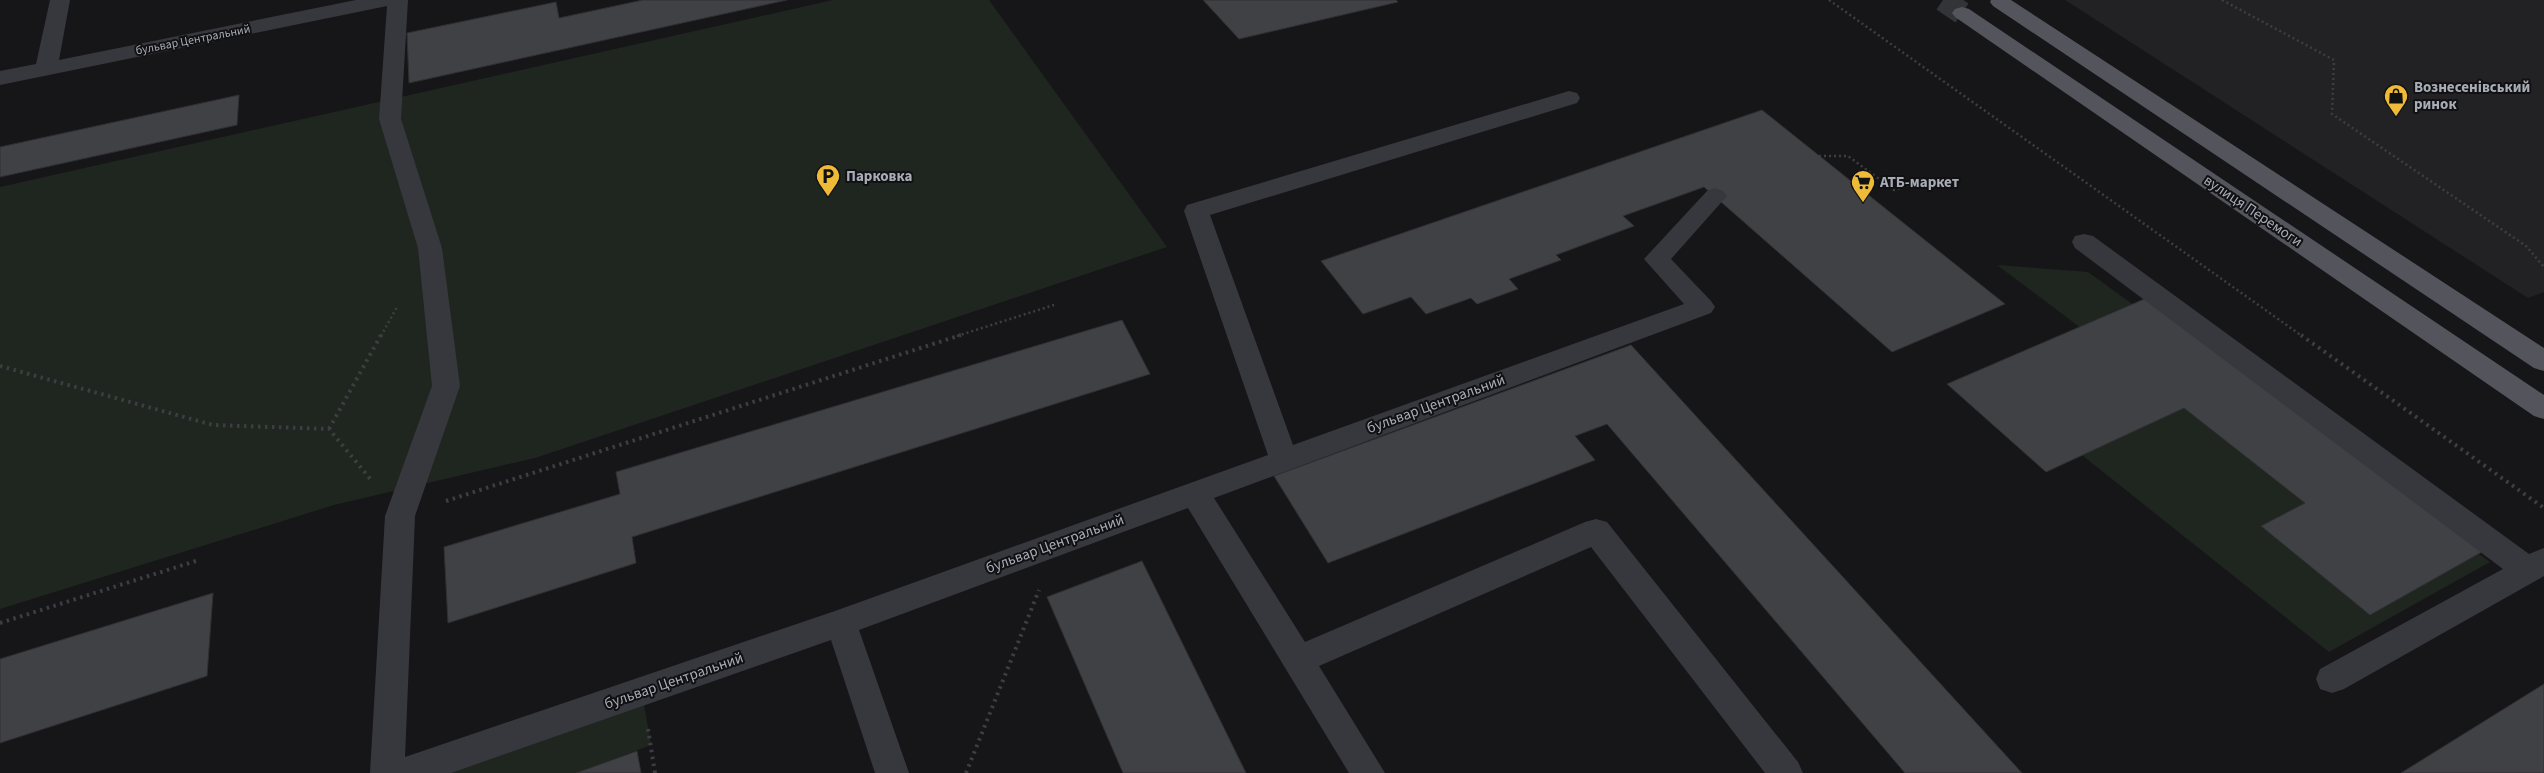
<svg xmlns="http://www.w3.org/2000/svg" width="2544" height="773" font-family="'Source Sans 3',sans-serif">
  <rect width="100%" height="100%" fill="#161618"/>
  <path fill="#222225" d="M 2065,0 L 2544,0 L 2544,292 L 2528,298 Z"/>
  <g fill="#1e261f">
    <path d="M 833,0 L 989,0 L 1167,247 L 535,458 L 334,505 L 0,609 L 0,187 Z"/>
    <path d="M 1997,265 L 2088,272 L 2490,562 L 2329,652 L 2068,444 L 2166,392 Z"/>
    <path d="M 642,692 L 651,745 L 576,773 L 406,773 Z"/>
  </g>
  <g fill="#404145" stroke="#303034">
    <path d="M 643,0 L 787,0 L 409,83 L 407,33 L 556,2 L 559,18 Z"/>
    <path d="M 1203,0 L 1396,0 L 1398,2 L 1239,39 Z"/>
    <path d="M 239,95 L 237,125 L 0,177 L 0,147 Z"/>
    <path d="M 1762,110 L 2005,304 L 1892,352 L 1704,187 L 1623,216 L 1634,226 L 1556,255 L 1561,260 L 1509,279 L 1518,289 L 1477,304 L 1471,298 L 1426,314 L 1411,297 L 1363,314 L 1321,261 Z"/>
    <path d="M 2149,297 L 2487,549 L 2370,615 L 2261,526 L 2305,503 L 2184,408 L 2046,472 L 1947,384 Z"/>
    <path d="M 1122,320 L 1150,374 L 632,537 L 636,563 L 448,623 L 444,547 L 620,494 L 616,472 Z"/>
    <path d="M 1631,345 L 2022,773 L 1905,773 L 1607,424 L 1575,436 L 1595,460 L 1328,563 L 1274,476 Z"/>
    <path d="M 1142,561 L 1246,773 L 1123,773 L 1047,597 Z"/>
    <path d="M 213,593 L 207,676 L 0,743 L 0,659 Z"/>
    <path d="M 2544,684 L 2544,773 L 2401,773 Z"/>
    <path d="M 637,751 L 641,773 L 576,773 Z"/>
  </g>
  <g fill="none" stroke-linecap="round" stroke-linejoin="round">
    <path stroke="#333438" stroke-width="23" stroke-dasharray="23 12" stroke-linecap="butt" d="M 1943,0 L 1962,13"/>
    <g stroke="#3d3e44" stroke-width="2.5" stroke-dasharray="2 3" stroke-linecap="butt">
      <path d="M 1829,0 L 2302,336"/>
      <path d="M 2222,0 L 2334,60 L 2332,114 L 2526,246 L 2544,267"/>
      <path d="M 1819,156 L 1848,156 L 1894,190 L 1917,182"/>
      <path d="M 381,336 L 397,307"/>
      <path d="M 957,336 L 1057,304"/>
    </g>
    <g stroke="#3d3e44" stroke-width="4" stroke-dasharray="2.5 4.5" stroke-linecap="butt">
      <path d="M 2301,335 L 2544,508"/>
      <path d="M 0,366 L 213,425 L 329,429 L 372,481"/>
      <path d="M 329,429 L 381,335"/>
      <path d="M 446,501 L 961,335"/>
      <path d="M 0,623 L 199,560"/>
      <path d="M 648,729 L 655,773"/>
      <path d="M 966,773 L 1039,590"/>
    </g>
    <g fill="#37383d" fill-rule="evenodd">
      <path d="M 50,0 L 70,0 L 59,60 L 356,0 L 408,0 L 401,119 L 442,248 L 460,386 L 415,516 L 405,757 L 835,611 L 1268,455 L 1184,211 L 1187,205 L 1569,91 L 1577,93 L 1580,98 L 1577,103 L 1210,215 L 1293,445 L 1684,304 L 1644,259 L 1707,191 L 1715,188 L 1723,191 L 1727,196 L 1671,259 L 1711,301 L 1715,307 L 1711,313 L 1214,498 L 1305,642 L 1585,522 L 1596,519 L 1607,522 L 1798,762 L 1803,773 L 1765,773 L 1591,547 L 1319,666 L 1385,773 L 1349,773 L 1188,508 L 859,630 L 909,773 L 875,773 L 831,640 L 451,773 L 370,773 L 385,516 L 432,386 L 418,248 L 379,119 L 387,6 L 0,85 L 0,71 L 36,64 Z"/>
      <path d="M 2084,234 L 2093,236 L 2529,554 L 2544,548 L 2544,576 L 2344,689 L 2332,693 L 2320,689 L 2316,679 L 2320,669 L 2503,569 L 2075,248 L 2072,242 L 2075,236 Z"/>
    </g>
    <g fill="#53545c" fill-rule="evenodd">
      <path d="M 1991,0 L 2011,0 L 2544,348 L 2544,371 L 2534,368 L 1993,6 L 1990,2 Z"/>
      <path d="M 1962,7 L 1969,9 L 2544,395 L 2544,419 L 2534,416 L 1955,17 L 1952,13 L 1955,9 Z"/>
    </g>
  </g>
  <defs>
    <g id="shop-pin" transform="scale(1.25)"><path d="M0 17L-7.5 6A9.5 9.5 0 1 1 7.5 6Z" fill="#eeba38" stroke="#111113"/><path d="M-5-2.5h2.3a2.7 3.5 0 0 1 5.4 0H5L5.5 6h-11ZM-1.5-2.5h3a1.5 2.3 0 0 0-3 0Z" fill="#111"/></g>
    <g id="parking-pin" transform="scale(1.25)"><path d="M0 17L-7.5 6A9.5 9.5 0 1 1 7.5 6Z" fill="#eeba38" stroke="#111113"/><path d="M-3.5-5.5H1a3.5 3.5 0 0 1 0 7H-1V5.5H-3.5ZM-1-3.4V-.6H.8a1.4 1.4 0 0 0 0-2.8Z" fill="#111"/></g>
    <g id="supermarket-pin" transform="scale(1.25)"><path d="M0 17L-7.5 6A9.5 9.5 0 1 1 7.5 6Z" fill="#eeba38" stroke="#111113"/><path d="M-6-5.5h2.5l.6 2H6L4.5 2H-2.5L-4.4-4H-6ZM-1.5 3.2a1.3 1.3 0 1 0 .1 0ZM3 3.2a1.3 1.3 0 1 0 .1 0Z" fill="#111"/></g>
  </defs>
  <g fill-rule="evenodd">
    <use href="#shop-pin" x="2396" y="96"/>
    <use href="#parking-pin" x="828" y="176"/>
    <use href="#supermarket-pin" x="1863" y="182"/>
  </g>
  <g text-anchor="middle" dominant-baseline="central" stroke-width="4" stroke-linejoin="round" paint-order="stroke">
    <g font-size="12" fill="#a8acb7" stroke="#111113">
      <text transform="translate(193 40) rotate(-11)">бульвар Центральний</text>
    </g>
    <g font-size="15" font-weight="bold" fill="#a8acb7" stroke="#111113" text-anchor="start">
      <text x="2414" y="87">Вознесенівський<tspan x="2414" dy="17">ринок</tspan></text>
      <text x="846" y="176">Парковка</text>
      <text x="1880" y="182">АТБ-маркет</text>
    </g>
    <g font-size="15" fill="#a8acb7" stroke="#111113">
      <text transform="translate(2253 211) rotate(34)">вулиця Перемоги</text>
      <text transform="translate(1436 404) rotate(-20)">бульвар Центральний</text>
      <text transform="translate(1055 544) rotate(-20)">бульвар Центральний</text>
      <text transform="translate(674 681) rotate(-19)">бульвар Центральний</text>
    </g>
  </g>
</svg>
